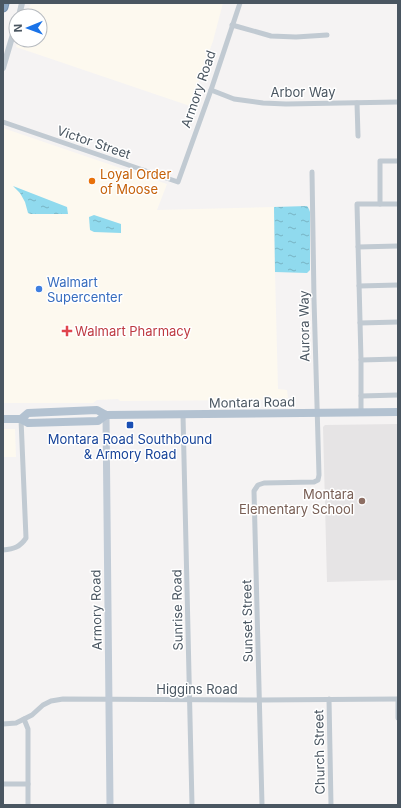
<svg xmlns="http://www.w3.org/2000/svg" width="401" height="808" font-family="Inter,sans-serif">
  <defs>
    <pattern id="water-ripples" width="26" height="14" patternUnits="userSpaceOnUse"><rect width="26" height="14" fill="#90daee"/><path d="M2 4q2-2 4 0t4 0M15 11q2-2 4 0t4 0" fill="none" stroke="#78b4c4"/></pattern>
  </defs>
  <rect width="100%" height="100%" fill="#f5f3f3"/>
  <g fill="#fdf9ef">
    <path d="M 31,3 L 223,3 L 213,41 L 190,106 L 16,47 L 18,40 L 40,40 L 40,16 L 26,16 Z"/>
    <path d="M 3,128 L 167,184 L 157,210 L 274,207 L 275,272 L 278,389 L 287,390 L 288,398 L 257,400 L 120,401 L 118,399 L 97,400 L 93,403 L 3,403 Z"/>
    <path d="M 3,429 L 15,429 L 16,457 L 3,457 Z"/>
  </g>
  <path fill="#e6e4e5" d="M 398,424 L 398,580 L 327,582 L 323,427 L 325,425 Z"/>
  <g fill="url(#water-ripples)">
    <path d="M 13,186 L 67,207 L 68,214 L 31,214 L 28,213 L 25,202 L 20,193 Z"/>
    <path d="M 307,206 L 309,209 L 310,212 L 310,270 L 307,273 L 275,272 L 274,207 Z"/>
    <path d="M 94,215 L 121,224 L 121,233 L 94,232 L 90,230 L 89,217 Z"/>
  </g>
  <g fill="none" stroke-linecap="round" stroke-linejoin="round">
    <g stroke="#7690ad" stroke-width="11">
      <path id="motorway" d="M 3,7 L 4,3"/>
    </g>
    <g stroke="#c1cad2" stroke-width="5">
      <path d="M 232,25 L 271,36 L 296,37 L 327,35"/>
      <path d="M 211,90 L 234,99 L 263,103 L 286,104 L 398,102"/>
      <path d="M 357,103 L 358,136"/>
      <path d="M 3,122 L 178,182 L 211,90 L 240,3"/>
      <path d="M 380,204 L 398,204"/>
      <path d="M 358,247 L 398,246"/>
      <path d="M 359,286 L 398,285"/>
      <path d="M 360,323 L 398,322"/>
      <path d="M 361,360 L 398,359"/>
      <path d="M 361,396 L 398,395"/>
      <path d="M 361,413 L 361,360 L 357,204 L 380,204 L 380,161 L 398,161"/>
      <path d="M 183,415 L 192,805"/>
      <path d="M 3,550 C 14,549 20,547 26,538 L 21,419"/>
      <path d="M 329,699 L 331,805"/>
      <path d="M 398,699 L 398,718"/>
      <path d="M 24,719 L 28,729 L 28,805"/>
      <path d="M 3,724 L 16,723 L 32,715 L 43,705 L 51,701 L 63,699 L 260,700 L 398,699"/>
      <path d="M 3,784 L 28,784"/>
      <path d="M 262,805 L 254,491 L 258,485 L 264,483 L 314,482 L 318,480 L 319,475 L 314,299 L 312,172"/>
    </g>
    <g stroke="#c1cad2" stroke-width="6">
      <path d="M 19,16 L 22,3"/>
      <path d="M 3,68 L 16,24"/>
    </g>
    <path stroke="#c1cbd6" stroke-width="7" d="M 106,415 L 110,805"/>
    <g stroke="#b3c2d1" stroke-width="8">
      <path d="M 3,419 L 21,419 L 28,423 L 98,421 L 106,415"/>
      <path d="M 21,419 L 28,413 L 97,410 L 106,415 L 398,412"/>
    </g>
    <use href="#motorway" stroke="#8ba5c1" stroke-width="9"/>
  </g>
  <circle fill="#e8710a" stroke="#fff" stroke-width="1.5" cx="92" cy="181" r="4"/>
  <circle fill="#3f7fe0" stroke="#fff" stroke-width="1.5" cx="39" cy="289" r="4"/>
  <path fill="#e0444e" stroke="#fff" stroke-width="1.5" d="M65 325h4v4h4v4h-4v4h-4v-4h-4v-4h4z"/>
  <rect fill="#1a4fb4" stroke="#fff" stroke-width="1.5" x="126" y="421" width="8" height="8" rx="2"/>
  <circle fill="#8d6e63" stroke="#fff" stroke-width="1.5" cx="362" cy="501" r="4"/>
  <g text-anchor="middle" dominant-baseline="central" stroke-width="3" stroke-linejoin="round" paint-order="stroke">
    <g font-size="13" fill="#4a5661" stroke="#fff">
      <text transform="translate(198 89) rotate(-71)">Armory Road</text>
      <text x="303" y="92">Arbor Way</text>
      <text transform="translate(94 142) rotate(19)">Victor Street</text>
      <text transform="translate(304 326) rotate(-91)">Aurora Way</text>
      <text transform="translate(252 402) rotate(-1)">Montara Road</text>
      <text transform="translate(96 610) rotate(-91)">Armory Road</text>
      <text transform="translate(177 610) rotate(-91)">Sunrise Road</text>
      <text transform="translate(247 621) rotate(-91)">Sunset Street</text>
      <text x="197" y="689">Higgins Road</text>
      <text transform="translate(319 752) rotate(-91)">Church Street</text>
    </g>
    <g font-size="13" fill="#c56008" stroke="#fff" text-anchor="start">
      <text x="100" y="174">Loyal Order<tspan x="100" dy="15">of Moose</tspan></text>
    </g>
    <g font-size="13" fill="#366cbe" stroke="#fff" text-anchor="start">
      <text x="47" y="282">Walmart<tspan x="47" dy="15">Supercenter</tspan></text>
    </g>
    <g font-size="13" fill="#be3a42" stroke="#fff" text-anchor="start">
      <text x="75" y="331">Walmart Pharmacy</text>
    </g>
    <g font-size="13" fill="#164399" stroke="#fff">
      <text x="130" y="439">Montara Road Southbound<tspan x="130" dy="15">&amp; Armory Road</tspan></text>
    </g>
    <g font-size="13" fill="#785e54" stroke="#fff" text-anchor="end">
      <text x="354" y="494">Montara<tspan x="354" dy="15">Elementary School</tspan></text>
    </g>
  </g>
  <rect width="401" height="808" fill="none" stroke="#4a5661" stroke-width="8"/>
  <g transform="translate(28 28) rotate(269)"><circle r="19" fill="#ffffff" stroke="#b7bbc0"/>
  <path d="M0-3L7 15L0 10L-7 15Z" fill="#1a73e8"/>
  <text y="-6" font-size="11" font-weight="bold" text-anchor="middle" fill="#4a5661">N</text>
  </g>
</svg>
